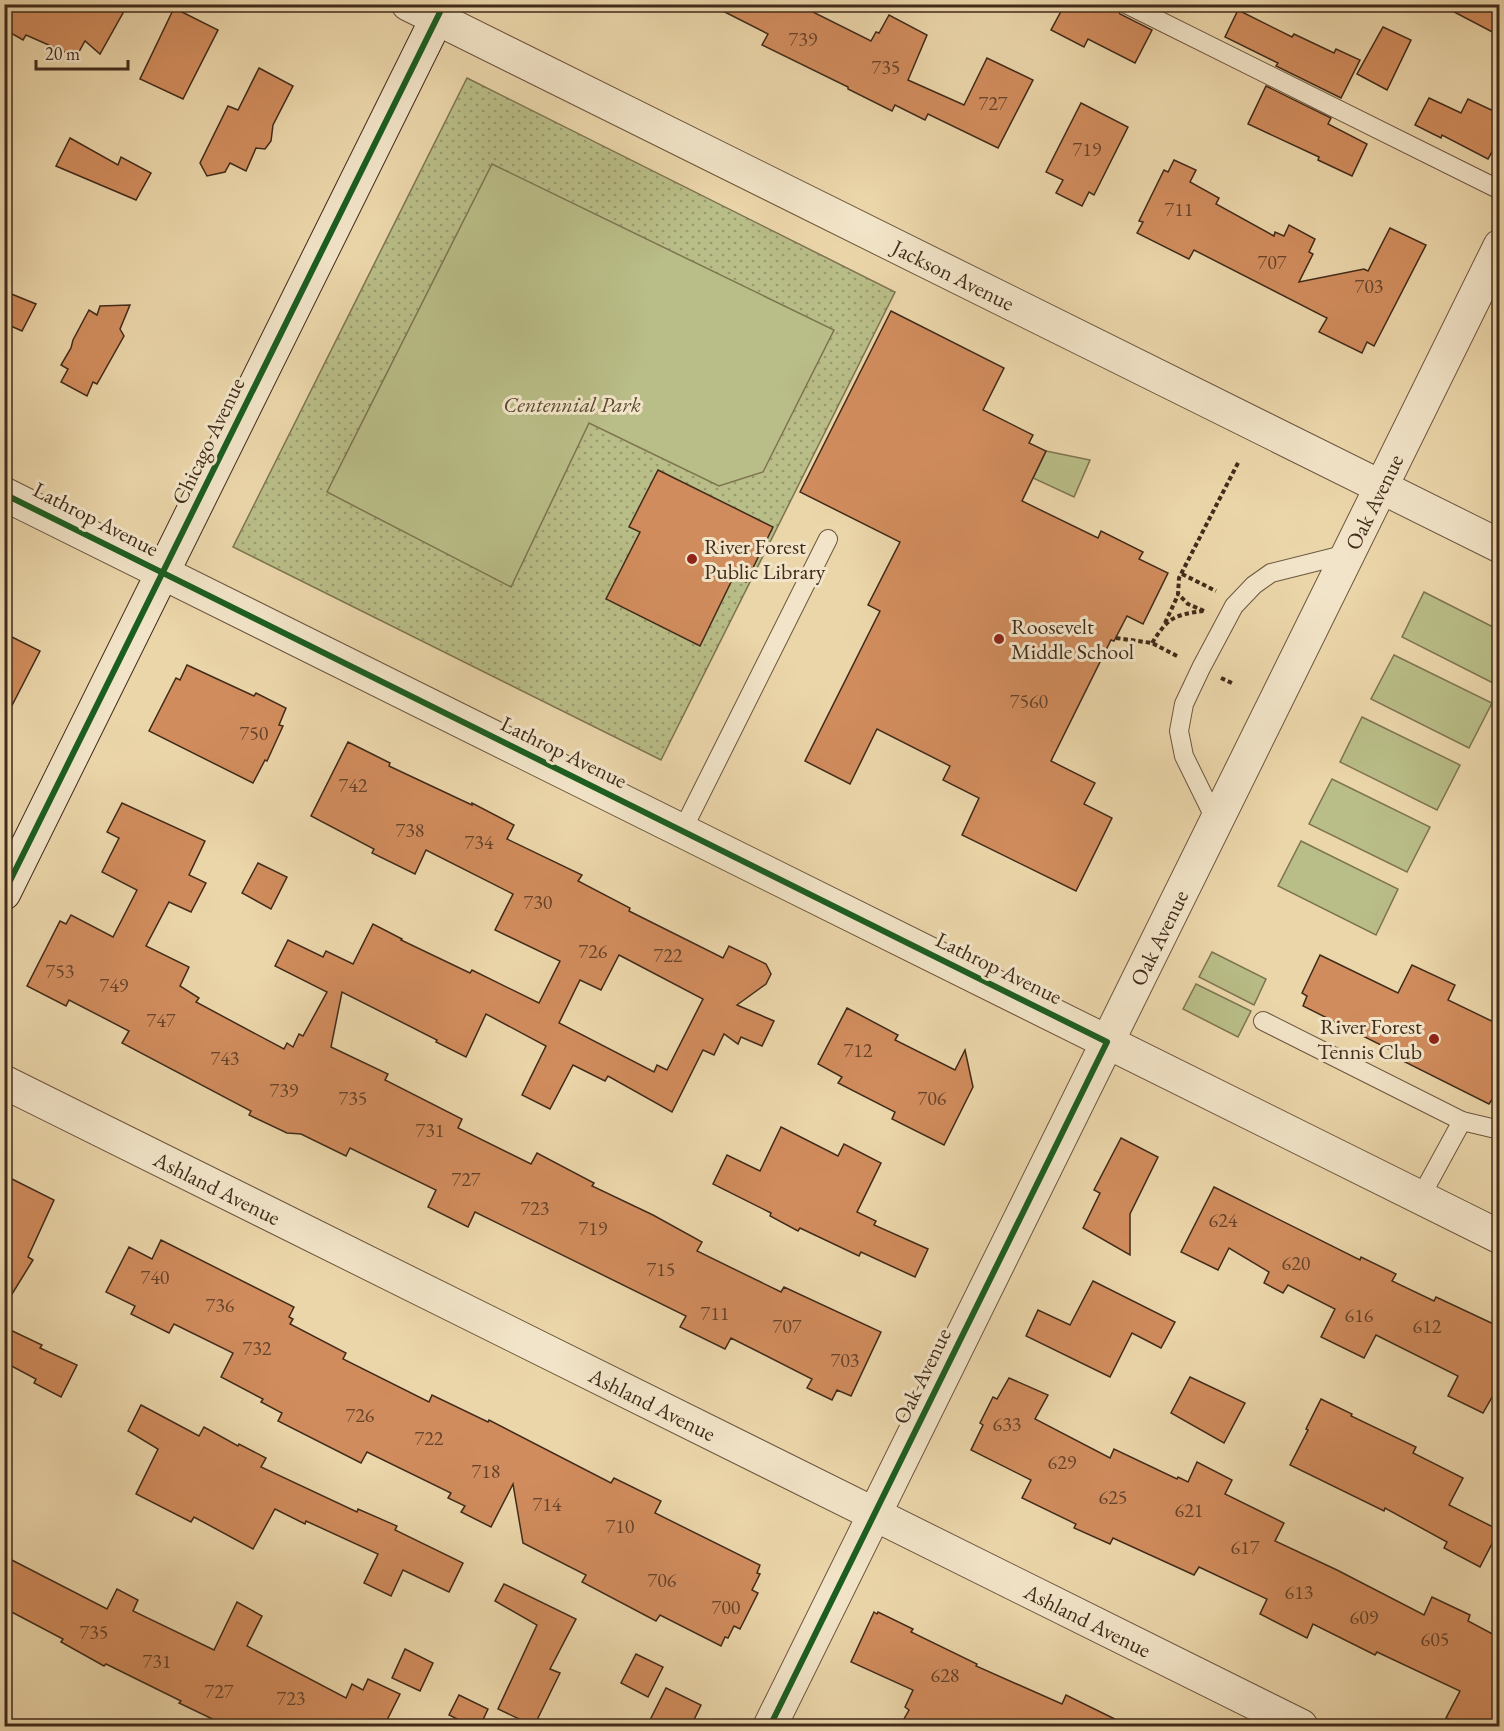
<svg xmlns="http://www.w3.org/2000/svg" width="1504" height="1731" font-family="'EB Garamond',serif">
  <defs>
    <pattern id="green-dots" width="8" height="8" patternUnits="userSpaceOnUse" patternTransform="scale(1.5)"><rect width="8" height="8" fill="#b9bd87"/><path d="M2 2h.1M6 6h.1" fill="none" stroke="#989a6e" stroke-width="1.8" stroke-linecap="round"/></pattern>
  </defs>
  <rect width="100%" height="100%" fill="#ebd6aa"/>
  <filter id="stains"><feTurbulence type="fractalNoise" baseFrequency=".00333" numOctaves="4"/><feColorMatrix values="0 0 0 0 .2 0 0 0 0 .09 0 0 0 0 .02 0 0 0 .5 -.17"/></filter>
  <radialGradient id="worn" r=".72"><stop offset=".6" stop-color="#630" stop-opacity="0"/><stop offset="1" stop-color="#630" stop-opacity=".3"/></radialGradient>
  <path fill="url(#green-dots)" stroke="#7d7450" stroke-width="1.5" d="M 467,78 L 895,292 L 661,760 L 233,547 Z"/>
  <g fill="#b9bd87" stroke="#7d7450" stroke-width="1.5">
    <path d="M 492,164 L 834,330 L 763,472 L 719,486 L 589,423 L 511,587 L 327,492 Z"/>
    <path d="M 1046,451 L 1090,460 L 1074,497 L 1033,478 Z"/>
    <path d="M 1424,592 L 1499,630 L 1499,686 L 1402,637 Z"/>
    <path d="M 1394,655 L 1492,703 L 1469,748 L 1371,699 Z"/>
    <path d="M 1362,717 L 1460,765 L 1437,810 L 1340,762 Z"/>
    <path d="M 1332,779 L 1430,827 L 1407,872 L 1309,824 Z"/>
    <path d="M 1301,841 L 1398,889 L 1376,935 L 1278,886 Z"/>
    <path d="M 1212,952 L 1266,979 L 1254,1005 L 1199,977 Z"/>
    <path d="M 1196,984 L 1251,1011 L 1238,1037 L 1183,1009 Z"/>
  </g>
  <g fill="#d18c5d" stroke="#412b1a" stroke-width="1.5" fill-rule="evenodd">
    <path d="M 4,4 L 128,4 L 100,54 L 85,41 L 76,57 L 26,35 L 23,40 L 4,29 Z"/>
    <path d="M 709,4 L 797,4 L 871,41 L 876,32 L 879,33 L 889,15 L 927,35 L 908,80 L 964,105 L 987,58 L 1033,80 L 998,148 L 928,114 L 925,120 L 895,105 L 892,111 L 848,89 L 848,87 L 762,45 L 768,34 Z"/>
    <path d="M 1065,4 L 1115,4 L 1120,14 L 1152,30 L 1135,63 L 1088,39 L 1084,47 L 1051,30 Z"/>
    <path d="M 1439,4 L 1500,4 L 1500,36 Z"/>
    <path d="M 174,8 L 218,30 L 183,99 L 140,79 Z"/>
    <path d="M 1238,10 L 1292,37 L 1294,34 L 1334,53 L 1336,49 L 1360,60 L 1341,98 L 1276,66 L 1278,63 L 1225,37 Z"/>
    <path d="M 1383,27 L 1411,40 L 1387,90 L 1357,74 Z"/>
    <path d="M 259,68 L 293,86 L 273,125 L 271,141 L 265,149 L 256,148 L 246,171 L 230,163 L 225,172 L 207,176 L 200,163 L 228,106 L 238,110 Z"/>
    <path d="M 1266,86 L 1331,118 L 1328,124 L 1367,144 L 1352,176 L 1318,160 L 1319,157 L 1248,124 Z"/>
    <path d="M 1429,98 L 1461,113 L 1468,99 L 1500,114 L 1500,137 L 1488,159 L 1442,135 L 1441,138 L 1415,125 Z"/>
    <path d="M 1081,103 L 1128,127 L 1094,195 L 1089,192 L 1082,206 L 1056,193 L 1063,180 L 1046,172 Z"/>
    <path d="M 70,138 L 118,165 L 121,157 L 151,173 L 136,200 L 56,166 Z"/>
    <path d="M 1174,160 L 1196,170 L 1190,182 L 1219,198 L 1216,204 L 1274,236 L 1275,232 L 1284,236 L 1289,225 L 1315,239 L 1309,252 L 1313,254 L 1299,282 L 1364,269 L 1368,271 L 1390,228 L 1426,245 L 1374,346 L 1367,342 L 1362,353 L 1319,332 L 1327,318 L 1194,250 L 1189,259 L 1137,233 L 1143,222 L 1139,221 L 1164,170 L 1168,172 Z"/>
    <path d="M 4,291 L 36,304 L 22,331 L 4,323 Z"/>
    <path d="M 130,305 L 120,329 L 124,336 L 97,384 L 93,382 L 87,396 L 61,382 L 68,369 L 61,365 L 71,348 L 73,340 L 89,310 L 97,315 L 100,306 Z"/>
    <path d="M 891,311 L 1004,368 L 983,410 L 1033,435 L 1029,443 L 1046,451 L 1022,501 L 1098,538 L 1101,531 L 1143,552 L 1139,559 L 1168,573 L 1143,624 L 1127,616 L 1114,641 L 1111,640 L 1051,761 L 1095,783 L 1084,804 L 1112,818 L 1076,891 L 962,835 L 979,798 L 943,780 L 950,766 L 877,729 L 850,784 L 805,761 L 880,611 L 868,605 L 900,542 L 800,492 Z"/>
    <path d="M 658,470 L 773,527 L 746,582 L 734,576 L 700,646 L 606,599 L 640,532 L 629,527 Z"/>
    <path d="M 4,633 L 40,651 L 4,721 Z"/>
    <path d="M 187,665 L 254,696 L 256,693 L 286,708 L 279,725 L 283,726 L 267,761 L 265,760 L 253,783 L 149,731 L 176,678 L 180,680 Z"/>
    <path d="M 348,742 L 390,763 L 389,766 L 472,805 L 472,803 L 514,825 L 507,839 L 582,875 L 578,881 L 630,908 L 629,911 L 723,958 L 729,946 L 766,964 L 771,974 L 766,984 L 737,1005 L 774,1021 L 762,1046 L 741,1037 L 738,1044 L 724,1034 L 714,1055 L 703,1050 L 672,1112 L 608,1076 L 605,1081 L 573,1065 L 550,1109 L 522,1095 L 546,1046 L 486,1014 L 466,1057 L 436,1042 L 437,1040 L 342,992 L 331,1047 L 388,1074 L 385,1080 L 462,1119 L 458,1128 L 531,1164 L 537,1153 L 594,1183 L 592,1186 L 653,1215 L 702,1242 L 697,1251 L 781,1292 L 784,1287 L 881,1332 L 851,1396 L 837,1390 L 832,1400 L 807,1388 L 812,1379 L 731,1338 L 725,1349 L 680,1327 L 686,1316 L 475,1212 L 468,1227 L 428,1207 L 436,1190 L 350,1148 L 346,1156 L 301,1134 L 287,1133 L 249,1115 L 251,1111 L 122,1043 L 129,1031 L 69,1000 L 66,1006 L 27,986 L 60,921 L 66,924 L 71,915 L 113,937 L 137,890 L 102,872 L 119,838 L 107,832 L 122,803 L 205,841 L 189,875 L 206,883 L 191,912 L 169,902 L 146,946 L 189,967 L 180,986 L 199,998 L 196,1002 L 284,1049 L 287,1043 L 293,1047 L 299,1034 L 303,1036 L 327,992 L 275,966 L 288,940 L 323,957 L 326,951 L 353,964 L 373,924 L 402,939 L 401,940 L 470,973 L 472,970 L 539,1003 L 560,961 L 495,930 L 513,894 L 426,850 L 415,874 L 372,853 L 374,849 L 311,816 ZM 619,955 L 703,999 L 667,1070 L 657,1065 L 654,1072 L 559,1023 L 580,980 L 601,990 Z"/>
    <path d="M 258,863 L 287,877 L 271,909 L 242,893 Z"/>
    <path d="M 1320,955 L 1398,993 L 1412,965 L 1455,985 L 1448,1000 L 1500,1025 L 1500,1102 L 1493,1098 L 1489,1104 L 1395,1057 L 1397,1053 L 1303,1006 L 1307,996 L 1302,993 Z"/>
    <path d="M 847,1008 L 898,1035 L 895,1040 L 955,1070 L 965,1050 L 973,1087 L 944,1145 L 892,1119 L 895,1112 L 838,1083 L 842,1077 L 818,1064 Z"/>
    <path d="M 781,1127 L 838,1156 L 844,1144 L 881,1163 L 857,1212 L 876,1221 L 874,1225 L 928,1249 L 915,1277 L 861,1252 L 859,1256 L 800,1228 L 798,1231 L 770,1216 L 771,1213 L 713,1184 L 727,1155 L 760,1171 Z"/>
    <path d="M 1121,1138 L 1158,1157 L 1130,1214 L 1130,1255 L 1083,1228 L 1100,1193 L 1094,1190 Z"/>
    <path d="M 4,1175 L 54,1200 L 28,1257 L 33,1260 L 4,1307 Z"/>
    <path d="M 1214,1187 L 1360,1260 L 1361,1257 L 1396,1274 L 1392,1281 L 1434,1301 L 1436,1297 L 1500,1327 L 1500,1383 L 1483,1413 L 1448,1396 L 1458,1376 L 1376,1335 L 1364,1358 L 1321,1337 L 1335,1309 L 1288,1285 L 1283,1293 L 1264,1283 L 1269,1272 L 1229,1248 L 1218,1270 L 1181,1252 Z"/>
    <path d="M 161,1240 L 294,1307 L 289,1317 L 293,1319 L 290,1324 L 346,1353 L 343,1359 L 429,1402 L 432,1395 L 488,1422 L 489,1420 L 611,1483 L 614,1478 L 661,1501 L 655,1513 L 760,1565 L 757,1573 L 760,1574 L 752,1590 L 758,1593 L 740,1629 L 734,1626 L 728,1638 L 725,1637 L 721,1646 L 660,1615 L 656,1621 L 582,1582 L 586,1575 L 523,1543 L 513,1484 L 491,1527 L 461,1512 L 465,1506 L 448,1498 L 451,1493 L 367,1452 L 361,1463 L 278,1421 L 282,1413 L 261,1402 L 263,1399 L 221,1377 L 233,1353 L 174,1324 L 169,1333 L 131,1314 L 135,1306 L 106,1292 L 129,1247 L 152,1259 Z"/>
    <path d="M 1093,1281 L 1175,1322 L 1161,1348 L 1132,1333 L 1110,1377 L 1026,1336 L 1038,1310 L 1070,1325 Z"/>
    <path d="M 4,1327 L 42,1345 L 40,1348 L 77,1365 L 61,1397 L 34,1383 L 36,1379 L 4,1362 Z"/>
    <path d="M 1190,1377 L 1245,1403 L 1224,1443 L 1171,1413 Z"/>
    <path d="M 1009,1378 L 1048,1395 L 1035,1419 L 1110,1458 L 1114,1449 L 1177,1479 L 1178,1477 L 1188,1482 L 1197,1462 L 1232,1480 L 1225,1494 L 1284,1523 L 1275,1541 L 1337,1570 L 1424,1615 L 1432,1597 L 1470,1615 L 1468,1621 L 1500,1638 L 1500,1726 L 1463,1726 L 1446,1718 L 1460,1691 L 1377,1652 L 1375,1655 L 1313,1624 L 1307,1638 L 1260,1614 L 1267,1599 L 1199,1567 L 1194,1575 L 1113,1538 L 1110,1544 L 1074,1528 L 1076,1524 L 1022,1498 L 1031,1480 L 971,1450 L 983,1425 L 980,1423 L 993,1397 L 997,1399 Z"/>
    <path d="M 1321,1399 L 1352,1414 L 1351,1416 L 1416,1447 L 1413,1453 L 1463,1478 L 1449,1505 L 1499,1530 L 1480,1567 L 1444,1548 L 1447,1542 L 1385,1508 L 1384,1511 L 1290,1465 L 1308,1430 L 1306,1429 Z"/>
    <path d="M 141,1405 L 199,1436 L 204,1427 L 238,1446 L 239,1444 L 266,1458 L 261,1467 L 357,1512 L 358,1509 L 397,1526 L 395,1530 L 463,1563 L 449,1592 L 403,1570 L 391,1596 L 364,1583 L 378,1554 L 306,1521 L 305,1524 L 275,1509 L 253,1549 L 194,1517 L 191,1522 L 136,1494 L 158,1449 L 128,1431 Z"/>
    <path d="M 4,1556 L 107,1609 L 117,1589 L 138,1600 L 133,1611 L 214,1650 L 237,1602 L 262,1616 L 247,1646 L 346,1698 L 352,1684 L 363,1690 L 368,1679 L 400,1694 L 384,1726 L 227,1726 L 179,1703 L 181,1701 L 106,1664 L 104,1666 L 61,1642 L 63,1639 L 4,1608 Z"/>
    <path d="M 504,1584 L 576,1619 L 550,1669 L 560,1673 L 534,1726 L 498,1709 L 537,1625 L 495,1601 Z"/>
    <path d="M 874,1612 L 877,1614 L 878,1612 L 913,1629 L 911,1632 L 977,1664 L 976,1666 L 1062,1704 L 1066,1695 L 1129,1726 L 900,1726 L 909,1710 L 905,1707 L 913,1690 L 851,1662 Z"/>
    <path d="M 405,1649 L 433,1663 L 420,1691 L 392,1678 Z"/>
    <path d="M 636,1654 L 663,1667 L 648,1697 L 621,1683 Z"/>
    <path d="M 666,1688 L 701,1705 L 691,1726 L 647,1726 Z"/>
    <path d="M 459,1695 L 488,1709 L 480,1726 L 471,1726 L 449,1715 Z"/>
  </g>
  <g fill="none" stroke-linecap="round" stroke-linejoin="round">
    <g stroke="#6c563e" stroke-width="20">
      <g id="service">
        <path d="M 1126,4 L 1500,190"/>
        <path d="M 1216,821 L 1184,756 L 1179,731 L 1184,704 L 1201,668 L 1234,606 L 1254,585 L 1271,573 L 1347,554"/>
        <path d="M 682,831 L 828,539"/>
        <path d="M 1263,1021 L 1462,1121 L 1500,1130"/>
        <path d="M 1420,1198 L 1462,1121"/>
      </g>
    </g>
    <g stroke="#6c563e" stroke-width="35">
      <g id="minor">
        <path id="s1" d="M 408,4 L 1500,546"/>
        <path id="s2" d="M 4,1082 L 1301,1726"/>
        <path id="s3" d="M 770,1726 L 1500,246"/>
      </g>
    </g>
    <g stroke="#6c563e" stroke-width="35">
      <path id="tertiary" d="M 4,494 L 1500,1237"/>
    </g>
    <g stroke="#412b1a" stroke-width="35">
      <path id="secondary" d="M 4,893 L 444,4"/>
    </g>
    <g stroke="#412b1a" stroke-width="4" stroke-dasharray="4.5 3" stroke-linecap="butt">
      <path d="M 1182,574 L 1216,591"/>
      <path d="M 1204,611 L 1188,604 L 1178,594 L 1179,578 L 1239,461"/>
      <path d="M 1165,623 L 1178,595"/>
      <path d="M 1116,638 L 1152,643 L 1179,657"/>
      <path d="M 1152,643 C 1168,618 1173,615 1203,611"/>
      <path d="M 1221,678 L 1234,684"/>
    </g>
    <use href="#service" stroke="#f2e4c8" stroke-width="18"/>
    <use href="#minor" stroke="#f2e4c8" stroke-width="33"/>
    <use href="#tertiary" stroke="#f2e4c8" stroke-width="33"/>
    <use href="#secondary" stroke="#f2e4c8" stroke-width="33"/>
    <g stroke="#f2e4c8" stroke-width="10">
      <g id="cycleway">
        <path d="M 4,494 L 1107,1042 L 770,1726"/>
        <path d="M 4,893 L 444,4"/>
      </g>
    </g>
    <use href="#cycleway" stroke="#1b5e20" stroke-width="6"/>
  </g>
  <g fill="#8f2418" stroke="#f2e4c8" stroke-width="2">
    <circle cx="692" cy="559" r="6"/>
    <circle cx="999" cy="639" r="6"/>
    <circle cx="1434" cy="1039" r="6"/>
  </g>
  <g text-anchor="middle" dominant-baseline="central" stroke-width="6" stroke-linejoin="round" paint-order="stroke">
    <g font-size="20" fill="#65432b">
      <text x="803" y="39">739</text>
      <text x="886" y="67">735</text>
      <text x="993" y="103">727</text>
      <text x="1087" y="149">719</text>
      <text x="1179" y="209">711</text>
      <text x="1272" y="262">707</text>
      <text x="1369" y="286">703</text>
      <text x="1029" y="701">7560</text>
      <text x="254" y="733">750</text>
      <text x="353" y="785">742</text>
      <text x="410" y="830">738</text>
      <text x="479" y="842">734</text>
      <text x="538" y="902">730</text>
      <text x="593" y="951">726</text>
      <text x="668" y="955">722</text>
      <text x="60" y="971">753</text>
      <text x="114" y="985">749</text>
      <text x="161" y="1020">747</text>
      <text x="858" y="1050">712</text>
      <text x="225" y="1058">743</text>
      <text x="284" y="1090">739</text>
      <text x="353" y="1098">735</text>
      <text x="932" y="1098">706</text>
      <text x="430" y="1130">731</text>
      <text x="466" y="1179">727</text>
      <text x="535" y="1208">723</text>
      <text x="1223" y="1220">624</text>
      <text x="593" y="1228">719</text>
      <text x="1296" y="1263">620</text>
      <text x="661" y="1269">715</text>
      <text x="155" y="1277">740</text>
      <text x="220" y="1305">736</text>
      <text x="715" y="1313">711</text>
      <text x="1359" y="1315">616</text>
      <text x="787" y="1326">707</text>
      <text x="1427" y="1326">612</text>
      <text x="257" y="1348">732</text>
      <text x="845" y="1360">703</text>
      <text x="360" y="1415">726</text>
      <text x="1007" y="1424">633</text>
      <text x="429" y="1438">722</text>
      <text x="1062" y="1462">629</text>
      <text x="486" y="1471">718</text>
      <text x="1113" y="1497">625</text>
      <text x="547" y="1504">714</text>
      <text x="1189" y="1510">621</text>
      <text x="620" y="1526">710</text>
      <text x="1245" y="1547">617</text>
      <text x="662" y="1580">706</text>
      <text x="1299" y="1592">613</text>
      <text x="726" y="1607">700</text>
      <text x="1364" y="1617">609</text>
      <text x="94" y="1632">735</text>
      <text x="1435" y="1639">605</text>
      <text x="157" y="1661">731</text>
      <text x="945" y="1675">628</text>
      <text x="219" y="1691">727</text>
      <text x="291" y="1698">723</text>
    </g>
    <g font-size="22" fill="#412b1a" stroke="#f2e4c8">
      <text stroke="none"><textPath href="#s1" startOffset="609">Jackson Avenue</textPath></text>
      <text transform="translate(208 441) rotate(-64)">Chicago Avenue</text>
      <text stroke="none"><textPath href="#s3" startOffset="1365">Oak Avenue</textPath></text>
      <text transform="translate(96 519) rotate(27)">Lathrop Avenue</text>
      <text transform="translate(564 752) rotate(26)">Lathrop Avenue</text>
      <text stroke="none"><textPath href="#s3" startOffset="879">Oak Avenue</textPath></text>
      <text transform="translate(999 968) rotate(26)">Lathrop Avenue</text>
      <text stroke="none"><textPath href="#s2" startOffset="238">Ashland Avenue</textPath></text>
      <text transform="translate(922 1376) rotate(-64)">Oak Avenue</text>
      <text stroke="none"><textPath href="#s2" startOffset="724">Ashland Avenue</textPath></text>
      <text stroke="none"><textPath href="#s2" startOffset="1210">Ashland Avenue</textPath></text>
    </g>
    <g font-size="22" font-style="italic" fill="#594830" stroke="#f2e4c8">
      <text x="572" y="404">Centennial Park</text>
    </g>
    <g font-size="22" fill="#412b1a" stroke="#f2e4c8" text-anchor="start">
      <text x="704" y="546">River Forest<tspan x="704" dy="25">Public Library</tspan></text>
      <text x="1011" y="626">Roosevelt<tspan x="1011" dy="25">Middle School</tspan></text>
      <text x="1422" y="1026" text-anchor="end">River Forest<tspan x="1422" dy="25">Tennis Club</tspan></text>
    </g>
  </g>
  <rect width="1504" height="1731" fill="none" stroke="#ebd6aa" stroke-width="24"/>
  <rect x="6" y="6" width="1492" height="1719" fill="none" stroke="#412b1a" stroke-width="3"/>
  <rect x="12" y="12" width="1480" height="1707" fill="none" stroke="#412b1a" stroke-width="1.5"/>
  <path d="M36 60v9h92v-9" fill="none" stroke="#412b1a" stroke-width="3"/>
  <text x="45" y="60" font-size="18" fill="#412b1a" stroke="#f2e4c8" stroke-width="4.5" paint-order="stroke">20 m</text>
  <rect width="100%" height="100%" filter="url(#stains)"/>
  <rect width="100%" height="100%" fill="url(#worn)"/>
</svg>
